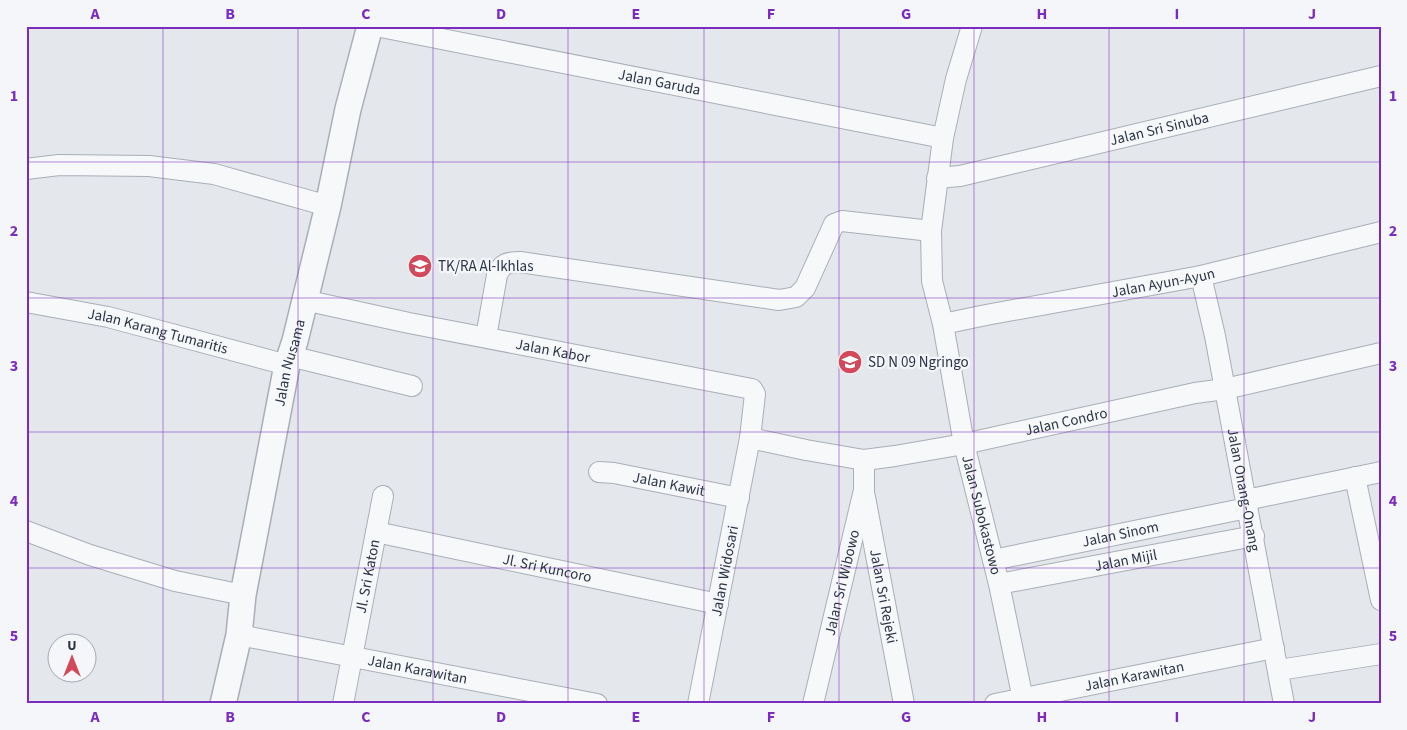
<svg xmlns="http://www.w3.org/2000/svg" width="1407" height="730" font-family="'Source Sans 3',sans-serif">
  <rect width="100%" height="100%" fill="#e4e7ec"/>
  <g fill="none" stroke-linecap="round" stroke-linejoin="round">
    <g stroke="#a9aeb7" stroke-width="22">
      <g id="minor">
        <path id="s1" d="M 376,26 L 943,138"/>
        <path id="s2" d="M 972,26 L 956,79 L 943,138 L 931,231 L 932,281 L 943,324 L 964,444 L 999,584 L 1024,704"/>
        <path d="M 26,169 L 59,165 L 149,166 L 214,174 L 328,206"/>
        <path id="s3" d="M 937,178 L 960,176 L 1381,76"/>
        <path id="s4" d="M 1201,276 L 1215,336 L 1284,704"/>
        <path id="s5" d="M 304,300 L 409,323 L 752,389 L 755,394 L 750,438 L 698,704"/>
        <path id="s6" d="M 26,302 L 108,317 L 287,365"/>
        <path id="s7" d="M 943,324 L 986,315 L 1201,276 L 1381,232"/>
        <path d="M 486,337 L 497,275 C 502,263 508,262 520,262 L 752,296 L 779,300 L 796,297 L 805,288 L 834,224 L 842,221 L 931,231"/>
        <path d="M 290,356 L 412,386"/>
        <path id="s8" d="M 750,438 L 806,450 L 864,460 L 895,456 L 964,444 L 1195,393 L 1225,389 L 1381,353"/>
        <path id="s9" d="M 599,472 L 614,473 L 739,498"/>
        <path d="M 1355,477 L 1381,600"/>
        <path id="s10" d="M 865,497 L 904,704"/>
        <path d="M 1246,500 L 1381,472"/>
        <path d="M 26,531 L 90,555 L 175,581 L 243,595"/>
        <path id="s11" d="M 376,532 L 718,604"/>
        <path id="s12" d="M 993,560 L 1247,508"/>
        <path id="s13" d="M 999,584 L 1254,536"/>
        <path id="s14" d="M 239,635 L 597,704"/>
        <path d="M 1279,670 L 1381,654"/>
        <path id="s15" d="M 343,704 L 383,496"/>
        <path id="s16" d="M 813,704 L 864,490 L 864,460"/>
        <path id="s17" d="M 995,704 L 1274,648"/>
      </g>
    </g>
    <g stroke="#a9aeb7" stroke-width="28">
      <g id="tertiary">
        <path id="s18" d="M 223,704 L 239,635 L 243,595 L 287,365 L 295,341 L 328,206 L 348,109 L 370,26"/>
      </g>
    </g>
    <use href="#minor" stroke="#f7f8fa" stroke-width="20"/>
    <use href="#tertiary" stroke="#f7f8fa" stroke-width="25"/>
  </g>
  <path fill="none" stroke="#7b2cbf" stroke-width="1" stroke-opacity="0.55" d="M 163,26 L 163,704M 298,26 L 298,704M 433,26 L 433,704M 568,26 L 568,704M 704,26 L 704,704M 839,26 L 839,704M 974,26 L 974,704M 1109,26 L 1109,704M 1244,26 L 1244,704M 26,162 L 1381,162M 26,298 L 1381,298M 26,432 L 1381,432M 26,568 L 1381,568"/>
  <defs>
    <g id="school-disc" transform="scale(1.25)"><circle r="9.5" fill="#d1495b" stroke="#f4f6f9"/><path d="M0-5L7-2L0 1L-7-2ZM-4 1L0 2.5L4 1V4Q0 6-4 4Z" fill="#fff"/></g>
  </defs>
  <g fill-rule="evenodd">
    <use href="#school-disc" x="420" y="266"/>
    <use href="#school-disc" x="850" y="362"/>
  </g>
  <g text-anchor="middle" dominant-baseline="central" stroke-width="4.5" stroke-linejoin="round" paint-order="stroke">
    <g font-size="15" fill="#2b3445" stroke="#f4f6f9">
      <text stroke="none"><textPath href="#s1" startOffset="289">Jalan Garuda</textPath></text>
      <text stroke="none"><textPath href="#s3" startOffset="228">Jalan Sri Sinuba</textPath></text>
      <text stroke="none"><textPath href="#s7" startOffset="224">Jalan Ayun-Ayun</textPath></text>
      <text stroke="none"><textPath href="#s6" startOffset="135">Jalan Karang Tumaritis</textPath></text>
      <text stroke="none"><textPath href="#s5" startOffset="254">Jalan Kabor</textPath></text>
      <text stroke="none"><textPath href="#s18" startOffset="348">Jalan Nusama</textPath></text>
      <text stroke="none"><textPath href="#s8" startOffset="322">Jalan Condro</textPath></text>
      <text stroke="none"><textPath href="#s9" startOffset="71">Jalan Kawit</textPath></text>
      <text stroke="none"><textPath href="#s4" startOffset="218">Jalan Onang-Onang</textPath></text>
      <text stroke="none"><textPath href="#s2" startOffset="499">Jalan Subokastowo</textPath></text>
      <text stroke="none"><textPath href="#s12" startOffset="130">Jalan Sinom</textPath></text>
      <text stroke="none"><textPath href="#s13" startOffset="129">Jalan Mijil</textPath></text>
      <text stroke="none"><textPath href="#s11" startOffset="175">Jl. Sri Kuncoro</textPath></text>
      <text transform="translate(725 571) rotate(-79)">Jalan Widosari</text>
      <text stroke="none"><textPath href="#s15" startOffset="130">Jl. Sri Katon</textPath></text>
      <text stroke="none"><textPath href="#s16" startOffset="125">Jalan Sri Wibowo</textPath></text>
      <text stroke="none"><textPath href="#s10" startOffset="101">Jalan Sri Rejeki</textPath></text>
      <text stroke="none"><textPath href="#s14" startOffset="182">Jalan Karawitan</textPath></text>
      <text stroke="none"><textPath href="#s17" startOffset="142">Jalan Karawitan</textPath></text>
    </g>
    <g font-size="15" fill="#2b3445" stroke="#f4f6f9" text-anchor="start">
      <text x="438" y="266">TK/RA Al-Ikhlas</text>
      <text x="868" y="362">SD N 09 Ngringo</text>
    </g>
  </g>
  <rect width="1407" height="730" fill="none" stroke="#f4f6f9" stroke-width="55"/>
  <g transform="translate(72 658)"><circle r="24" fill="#f4f6f9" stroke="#a4a8b1"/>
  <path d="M0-4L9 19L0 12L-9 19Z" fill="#d1495b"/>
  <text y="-8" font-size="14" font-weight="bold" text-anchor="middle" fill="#2b3445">U</text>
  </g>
  <rect x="28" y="28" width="1352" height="674" fill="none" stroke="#7b2cbf" stroke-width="2"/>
  <g font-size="16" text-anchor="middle" font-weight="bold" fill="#7b2cbf">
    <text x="95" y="19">A</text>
    <text x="230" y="19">B</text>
    <text x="366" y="19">C</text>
    <text x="501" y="19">D</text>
    <text x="636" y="19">E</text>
    <text x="771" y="19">F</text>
    <text x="906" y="19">G</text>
    <text x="1042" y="19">H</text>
    <text x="1177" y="19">I</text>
    <text x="1312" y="19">J</text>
    <text x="14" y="101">1</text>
    <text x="1393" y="101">1</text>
    <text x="14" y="236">2</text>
    <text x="1393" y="236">2</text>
    <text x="14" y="371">3</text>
    <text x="1393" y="371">3</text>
    <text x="14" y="506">4</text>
    <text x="1393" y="506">4</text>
    <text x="14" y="641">5</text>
    <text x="1393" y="641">5</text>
    <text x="95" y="722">A</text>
    <text x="230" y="722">B</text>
    <text x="366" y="722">C</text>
    <text x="501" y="722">D</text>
    <text x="636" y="722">E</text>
    <text x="771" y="722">F</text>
    <text x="906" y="722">G</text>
    <text x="1042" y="722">H</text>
    <text x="1177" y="722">I</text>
    <text x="1312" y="722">J</text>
  </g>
</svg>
